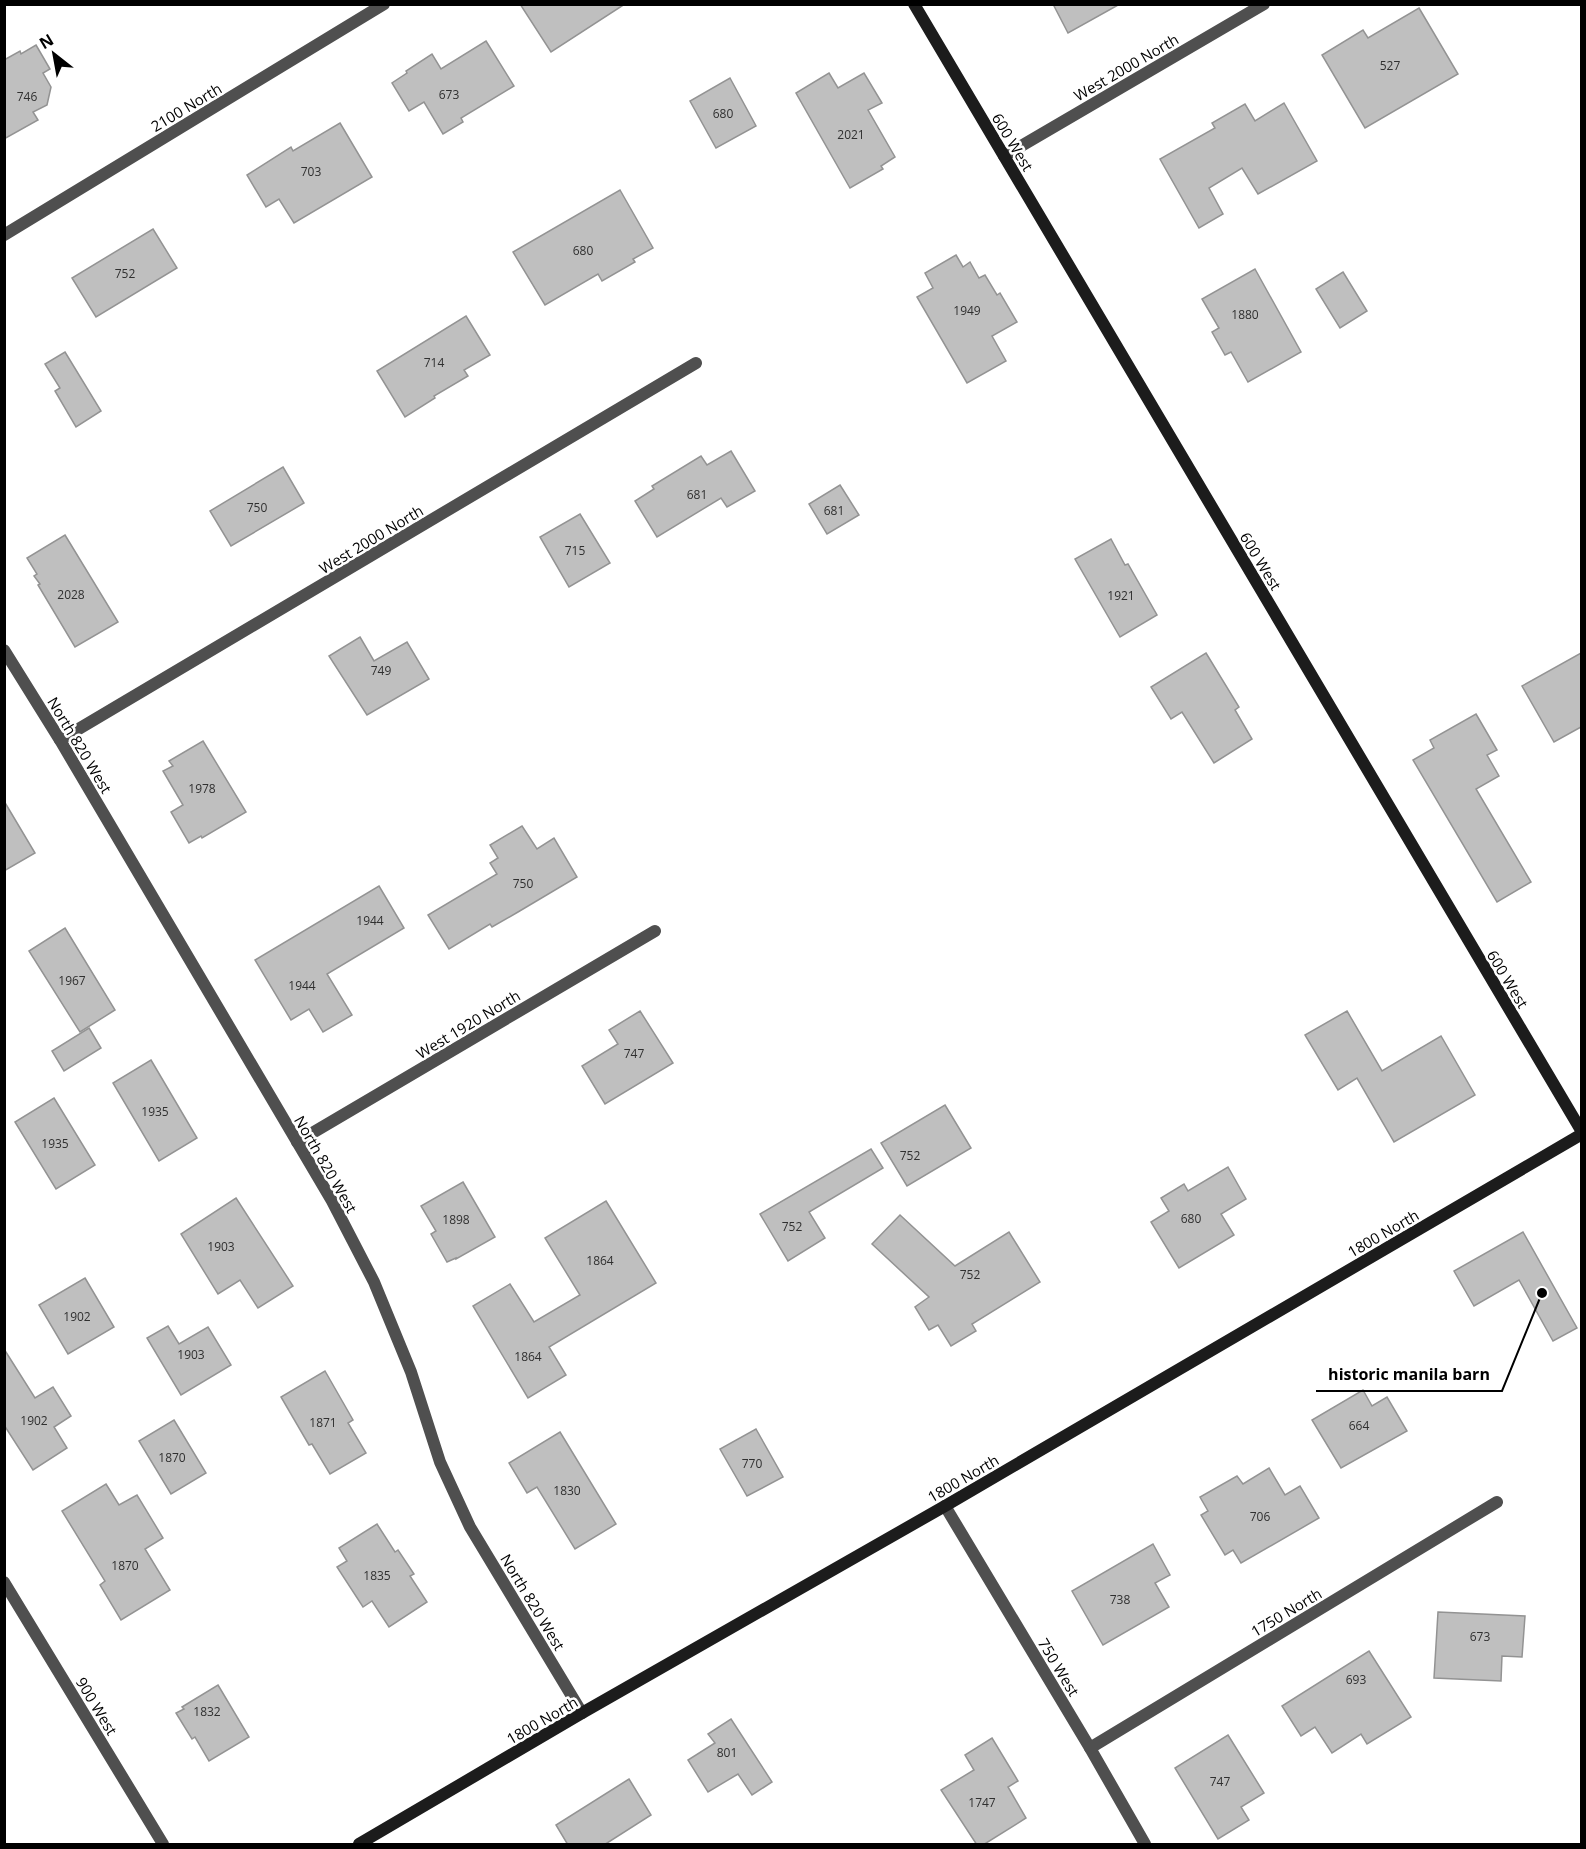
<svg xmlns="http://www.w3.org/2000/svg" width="1586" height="1849" font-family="'Open Sans',sans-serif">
  <rect width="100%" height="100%" fill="#fff"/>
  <g fill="#bfbfbf" stroke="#939393" stroke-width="1.5">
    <path d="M 520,4 L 625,4 L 551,52 Z"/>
    <path d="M 1053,4 L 1120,4 L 1068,33 Z"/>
    <path d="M 1419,8 L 1458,74 L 1365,128 L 1322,55 L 1363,30 L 1368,38 Z"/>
    <path d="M 486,41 L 514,86 L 461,118 L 463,122 L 443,134 L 424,102 L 409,111 L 392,83 L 407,73 L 406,71 L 432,54 L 441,69 Z"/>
    <path d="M 36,45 L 50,69 L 43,73 L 51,87 L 47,105 L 33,112 L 38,120 L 4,139 L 4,60 L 20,51 L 21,54 Z"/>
    <path d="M 829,73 L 838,88 L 864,73 L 882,103 L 868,110 L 895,157 L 881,166 L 883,169 L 850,188 L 796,93 Z"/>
    <path d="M 730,78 L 756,126 L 716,148 L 690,101 Z"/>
    <path d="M 1284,103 L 1317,161 L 1258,194 L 1242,168 L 1209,188 L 1223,214 L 1199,228 L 1160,159 L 1215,128 L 1212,123 L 1245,104 L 1255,121 Z"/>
    <path d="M 340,123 L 372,177 L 294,223 L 279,199 L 266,207 L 247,175 L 291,147 L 293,151 Z"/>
    <path d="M 620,190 L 653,248 L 633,259 L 635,262 L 602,281 L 598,274 L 545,305 L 513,252 Z"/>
    <path d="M 153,229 L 177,268 L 96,317 L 72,278 Z"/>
    <path d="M 956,255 L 963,267 L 970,262 L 979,278 L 985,275 L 997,295 L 1000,293 L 1017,322 L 992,336 L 1006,361 L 967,383 L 917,297 L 933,288 L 925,273 Z"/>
    <path d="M 1255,269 L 1301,352 L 1248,382 L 1231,352 L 1225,355 L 1212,332 L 1219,328 L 1202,299 Z"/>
    <path d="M 1343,272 L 1367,311 L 1340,328 L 1316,289 Z"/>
    <path d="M 466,316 L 490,355 L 464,370 L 468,376 L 434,396 L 435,398 L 405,417 L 377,371 Z"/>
    <path d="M 65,352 L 101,411 L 76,427 L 55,391 L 60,388 L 45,364 Z"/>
    <path d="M 731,451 L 755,491 L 727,507 L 721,498 L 657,537 L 635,501 L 654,489 L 652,486 L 701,456 L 707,465 Z"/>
    <path d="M 283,467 L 304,503 L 231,546 L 210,511 Z"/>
    <path d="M 840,485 L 859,515 L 827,534 L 809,504 Z"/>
    <path d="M 580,514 L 610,563 L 569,587 L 540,537 Z"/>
    <path d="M 65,535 L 118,622 L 75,647 L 38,585 L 40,584 L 34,576 L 37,574 L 27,558 Z"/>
    <path d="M 1111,539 L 1125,565 L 1128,564 L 1157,615 L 1120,637 L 1075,559 Z"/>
    <path d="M 360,637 L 374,661 L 407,642 L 429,679 L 367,715 L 329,656 Z"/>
    <path d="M 1206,653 L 1239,707 L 1235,710 L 1252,739 L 1214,763 L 1182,712 L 1171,719 L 1151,687 Z"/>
    <path d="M 1581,653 L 1581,727 L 1554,742 L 1522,686 Z"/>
    <path d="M 1476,714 L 1497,750 L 1487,755 L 1499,776 L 1476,789 L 1531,882 L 1497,902 L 1413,760 L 1434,748 L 1430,740 Z"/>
    <path d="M 203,741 L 246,812 L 202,838 L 201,836 L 189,843 L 171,812 L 183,805 L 163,771 L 173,766 L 169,761 Z"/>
    <path d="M 4,801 L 35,853 L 4,871 Z"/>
    <path d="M 522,826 L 537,849 L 554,838 L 577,877 L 518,912 L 492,927 L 490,924 L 449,949 L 428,915 L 497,874 L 490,863 L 498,858 L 490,845 Z"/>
    <path d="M 379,886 L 404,928 L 327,974 L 352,1015 L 323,1032 L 309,1009 L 291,1020 L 255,960 Z"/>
    <path d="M 65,928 L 115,1010 L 80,1032 L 29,951 Z"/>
    <path d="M 640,1011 L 673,1063 L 605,1104 L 582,1066 L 618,1044 L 609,1030 Z"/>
    <path d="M 1347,1011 L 1382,1071 L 1441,1036 L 1475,1095 L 1394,1142 L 1357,1078 L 1338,1090 L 1305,1035 Z"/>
    <path d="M 89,1028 L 101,1048 L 64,1071 L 52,1051 Z"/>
    <path d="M 151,1060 L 197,1138 L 159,1161 L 113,1083 Z"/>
    <path d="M 54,1098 L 95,1165 L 56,1189 L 15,1122 Z"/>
    <path d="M 945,1105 L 971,1148 L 907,1186 L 881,1143 Z"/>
    <path d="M 871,1149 L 883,1168 L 809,1212 L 825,1238 L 788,1261 L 760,1214 Z"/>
    <path d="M 1228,1167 L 1246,1199 L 1221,1214 L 1234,1235 L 1179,1268 L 1151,1222 L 1169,1211 L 1161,1198 L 1184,1184 L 1188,1191 Z"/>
    <path d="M 463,1182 L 495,1237 L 456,1259 L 456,1258 L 447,1262 L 431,1234 L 436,1231 L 421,1206 Z"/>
    <path d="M 236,1198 L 293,1286 L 258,1308 L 240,1280 L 218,1294 L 181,1234 Z"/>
    <path d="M 606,1201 L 656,1283 L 549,1347 L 566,1375 L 528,1398 L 473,1306 L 510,1284 L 534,1322 L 580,1295 L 545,1238 Z"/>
    <path d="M 900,1215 L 955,1266 L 1009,1232 L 1040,1282 L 972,1324 L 976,1331 L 951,1346 L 938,1325 L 929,1330 L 915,1307 L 929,1297 L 872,1244 Z"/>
    <path d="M 1523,1232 L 1577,1328 L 1553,1341 L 1519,1280 L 1474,1306 L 1454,1271 Z"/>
    <path d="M 85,1278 L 114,1327 L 68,1354 L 39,1305 Z"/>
    <path d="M 168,1326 L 179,1344 L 208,1327 L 231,1365 L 181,1395 L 147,1338 Z"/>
    <path d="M 4,1349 L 35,1398 L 53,1387 L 71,1416 L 54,1427 L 67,1448 L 33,1470 L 4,1425 Z"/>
    <path d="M 325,1371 L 353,1420 L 348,1423 L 366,1453 L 330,1474 L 312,1444 L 309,1445 L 281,1397 Z"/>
    <path d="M 1363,1390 L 1372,1406 L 1387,1397 L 1407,1431 L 1341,1468 L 1312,1420 Z"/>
    <path d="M 174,1420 L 206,1473 L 171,1494 L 139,1441 Z"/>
    <path d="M 756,1429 L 783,1477 L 747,1496 L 720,1449 Z"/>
    <path d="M 560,1432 L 616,1524 L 575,1549 L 537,1487 L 527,1493 L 509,1463 Z"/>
    <path d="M 1269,1468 L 1285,1495 L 1300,1486 L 1319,1518 L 1241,1563 L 1233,1550 L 1225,1555 L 1201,1515 L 1208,1511 L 1200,1497 L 1237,1476 L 1243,1484 Z"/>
    <path d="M 106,1484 L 119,1505 L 137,1495 L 163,1538 L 145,1549 L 170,1590 L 121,1620 L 100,1585 L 105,1581 L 62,1511 Z"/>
    <path d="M 377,1524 L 395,1552 L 398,1550 L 414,1574 L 410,1576 L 427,1602 L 389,1627 L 372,1601 L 363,1607 L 337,1567 L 347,1561 L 339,1548 Z"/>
    <path d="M 1153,1544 L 1170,1575 L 1155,1583 L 1169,1607 L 1103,1645 L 1072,1591 Z"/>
    <path d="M 1438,1612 L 1525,1616 L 1522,1657 L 1502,1656 L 1501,1681 L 1434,1678 Z"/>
    <path d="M 1369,1651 L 1411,1717 L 1367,1744 L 1361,1734 L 1332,1753 L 1315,1727 L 1301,1736 L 1282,1706 Z"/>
    <path d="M 218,1685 L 249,1737 L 209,1761 L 195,1737 L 192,1739 L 176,1713 L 184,1709 L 182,1707 Z"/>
    <path d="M 731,1719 L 772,1782 L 752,1795 L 738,1774 L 708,1792 L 688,1760 L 715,1743 L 708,1734 Z"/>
    <path d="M 1228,1735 L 1264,1793 L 1241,1807 L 1249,1820 L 1218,1839 L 1175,1768 Z"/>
    <path d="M 992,1738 L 1018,1781 L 1008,1787 L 1026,1818 L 983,1845 L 977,1845 L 941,1790 L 974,1770 L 965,1755 Z"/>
    <path d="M 629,1779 L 651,1815 L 604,1845 L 568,1845 L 556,1825 Z"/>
  </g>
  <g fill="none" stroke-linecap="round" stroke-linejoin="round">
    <g stroke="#4f4f4f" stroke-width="12">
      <path d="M 1004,156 L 1264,4"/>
      <path d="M 4,235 L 384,4"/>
      <path d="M 4,650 L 60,740 L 332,1201 L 374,1282 L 411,1372 L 440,1462 L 470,1527 L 582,1713"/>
      <path d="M 60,740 L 696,363"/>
      <path d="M 297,1142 L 655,931"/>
      <path d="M 945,1506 L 1090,1748 L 1145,1844"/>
      <path d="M 4,1582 L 163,1844"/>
      <path d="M 1090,1748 L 1497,1502"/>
    </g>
    <g stroke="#1c1c1c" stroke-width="12">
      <path d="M 914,4 L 1582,1132"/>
      <path d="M 359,1844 L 582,1713 L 945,1506 L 1582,1134"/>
    </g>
  </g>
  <g text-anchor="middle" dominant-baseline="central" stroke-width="5" stroke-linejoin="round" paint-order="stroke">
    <g font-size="12" fill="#303030">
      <text x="1390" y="65">527</text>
      <text x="449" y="94">673</text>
      <text x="27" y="96">746</text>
      <text x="723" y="113">680</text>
      <text x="851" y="134">2021</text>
      <text x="311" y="171">703</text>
      <text x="583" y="250">680</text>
      <text x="125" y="273">752</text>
      <text x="967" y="310">1949</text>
      <text x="1245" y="314">1880</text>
      <text x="434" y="362">714</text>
      <text x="697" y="494">681</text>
      <text x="257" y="507">750</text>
      <text x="834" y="510">681</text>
      <text x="575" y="550">715</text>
      <text x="71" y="594">2028</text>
      <text x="1121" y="595">1921</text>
      <text x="381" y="670">749</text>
      <text x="202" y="788">1978</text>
      <text x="523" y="883">750</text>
      <text x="370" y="920">1944</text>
      <text x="72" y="980">1967</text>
      <text x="302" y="985">1944</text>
      <text x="634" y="1053">747</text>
      <text x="155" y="1111">1935</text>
      <text x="55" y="1143">1935</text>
      <text x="910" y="1155">752</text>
      <text x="1191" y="1218">680</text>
      <text x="456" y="1219">1898</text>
      <text x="792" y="1226">752</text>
      <text x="221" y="1246">1903</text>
      <text x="600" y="1260">1864</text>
      <text x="970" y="1274">752</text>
      <text x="77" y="1316">1902</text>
      <text x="191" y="1354">1903</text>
      <text x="528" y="1356">1864</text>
      <text x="34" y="1420">1902</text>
      <text x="323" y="1422">1871</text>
      <text x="1359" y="1425">664</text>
      <text x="172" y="1457">1870</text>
      <text x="752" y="1463">770</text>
      <text x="567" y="1490">1830</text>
      <text x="1260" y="1516">706</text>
      <text x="125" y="1565">1870</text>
      <text x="377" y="1575">1835</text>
      <text x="1120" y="1599">738</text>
      <text x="1480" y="1636">673</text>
      <text x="1356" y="1679">693</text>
      <text x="207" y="1711">1832</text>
      <text x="727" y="1752">801</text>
      <text x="1220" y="1781">747</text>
      <text x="982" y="1802">1747</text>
    </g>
    <g font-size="15" fill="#000" stroke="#fff">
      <text transform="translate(1126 67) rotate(-30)">West 2000 North</text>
      <text transform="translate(186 107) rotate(-31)">2100 North</text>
      <text transform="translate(1013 142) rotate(59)">600 West</text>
      <text transform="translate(371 539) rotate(-31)">West 2000 North</text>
      <text transform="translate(1261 561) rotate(59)">600 West</text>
      <text transform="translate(80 745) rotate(59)">North 820 West</text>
      <text transform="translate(1508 979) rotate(59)">600 West</text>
      <text transform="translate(468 1024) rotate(-31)">West 1920 North</text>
      <text transform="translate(326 1164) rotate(60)">North 820 West</text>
      <text transform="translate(1383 1233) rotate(-30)">1800 North</text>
      <text transform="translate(963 1478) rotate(-30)">1800 North</text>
      <text transform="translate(533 1602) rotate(59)">North 820 West</text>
      <text transform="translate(1286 1612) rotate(-31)">1750 North</text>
      <text transform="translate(1059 1667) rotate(59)">750 West</text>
      <text transform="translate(97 1706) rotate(59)">900 West</text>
      <text transform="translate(542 1720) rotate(-30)">1800 North</text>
    </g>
  </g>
  <path fill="none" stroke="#000" stroke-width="2" d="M1542 1293L1502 1391H1316"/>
  <circle fill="#000" stroke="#fff" stroke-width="2" cx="1542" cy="1293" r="6"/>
  <g font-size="16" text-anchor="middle" font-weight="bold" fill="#000" stroke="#fff" stroke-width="5" stroke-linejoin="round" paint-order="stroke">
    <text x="1409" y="1380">historic manila barn</text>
  </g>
  <rect width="1586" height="1849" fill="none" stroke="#000000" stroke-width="12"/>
  <g transform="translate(54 54) rotate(329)" stroke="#ffffff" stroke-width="4.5" paint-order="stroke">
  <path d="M0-4.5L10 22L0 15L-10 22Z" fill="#000000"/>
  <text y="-9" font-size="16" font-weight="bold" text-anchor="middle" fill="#000000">N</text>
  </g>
</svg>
